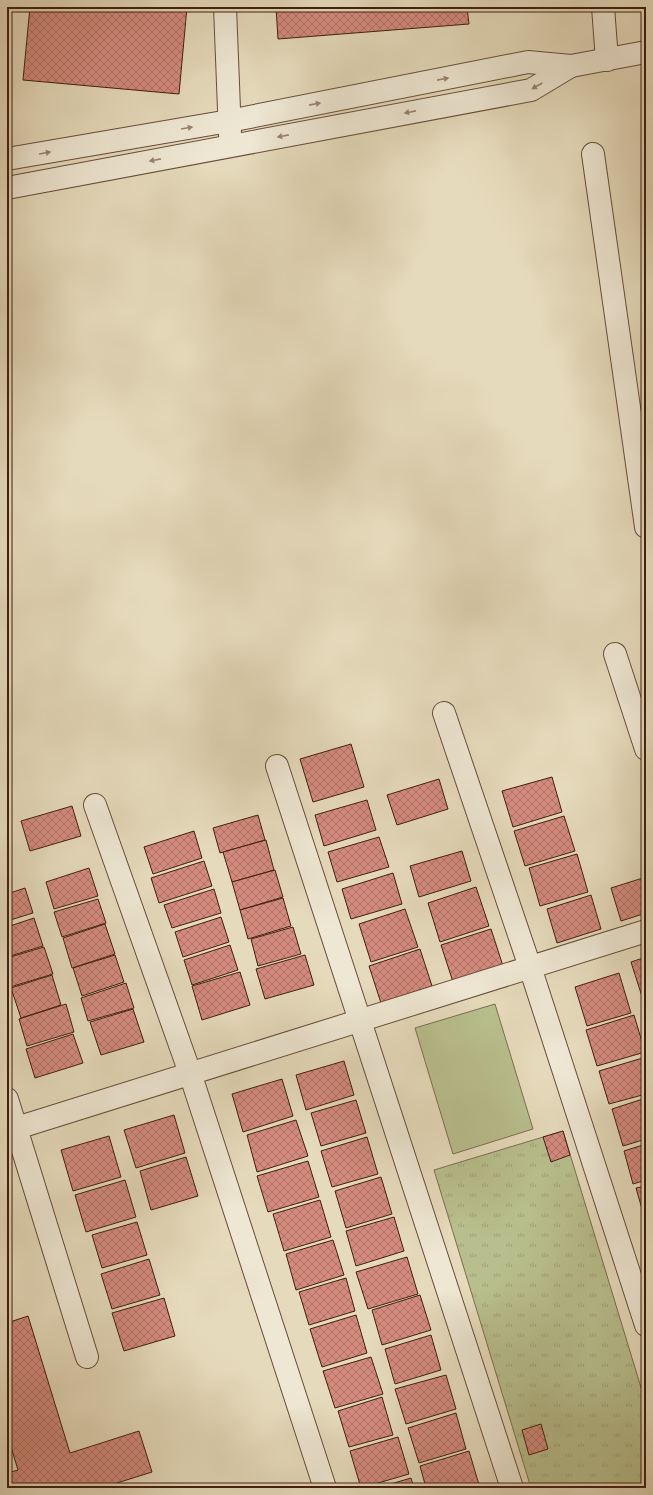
<svg xmlns="http://www.w3.org/2000/svg" width="653" height="1495" font-family="Cardo,serif">
  <defs>
    <pattern id="grass-tufts" width="24" height="20" patternUnits="userSpaceOnUse"><rect width="24" height="20" fill="#b8be8d"/><path d="M3 7l-1-3M5 7V3M7 7l1-3M15 17l-1-3M17 17v-4M19 17l1-3" fill="none" stroke="#9fa378"/></pattern>
    <pattern id="building-cross-hatch" width="8" height="8" patternUnits="userSpaceOnUse"><rect width="8" height="8" fill="#d48b7e"/><path d="M0 0l8 8M0 8l8-8" fill="none" stroke="#ae7166"/></pattern>
  </defs>
  <rect width="100%" height="100%" fill="#e5dabb"/>
  <filter id="stains"><feTurbulence type="fractalNoise" baseFrequency=".005" numOctaves="4"/><feColorMatrix values="0 0 0 0 .2 0 0 0 0 .09 0 0 0 0 .02 0 0 0 .5 -.17"/></filter>
  <radialGradient id="worn" r=".72"><stop offset=".6" stop-color="#630" stop-opacity="0"/><stop offset="1" stop-color="#630" stop-opacity=".3"/></radialGradient>
  <path fill="url(#grass-tufts)" stroke="#7c6e4e" d="M 563,1131 L 646,1404 L 646,1488 L 531,1488 L 434,1170 Z"/>
  <path fill="#b8be8d" stroke="#7c6e4e" d="M 495,1004 L 533,1129 L 453,1154 L 415,1028 Z"/>
  <g fill="url(#building-cross-hatch)" stroke="#411e0f">
    <path d="M 30,7 L 187,7 L 179,94 L 23,80 Z"/>
    <path d="M 276,7 L 467,7 L 469,24 L 278,39 Z"/>
    <path d="M 351,744 L 364,787 L 313,802 L 300,759 Z"/>
    <path d="M 552,777 L 562,812 L 513,827 L 502,791 Z"/>
    <path d="M 439,779 L 448,809 L 397,825 L 387,795 Z"/>
    <path d="M 367,800 L 376,830 L 324,846 L 315,815 Z"/>
    <path d="M 72,806 L 81,836 L 30,851 L 21,821 Z"/>
    <path d="M 258,815 L 265,840 L 220,853 L 213,828 Z"/>
    <path d="M 564,816 L 575,851 L 525,866 L 514,831 Z"/>
    <path d="M 194,831 L 202,858 L 153,874 L 144,847 Z"/>
    <path d="M 379,837 L 389,867 L 337,882 L 328,852 Z"/>
    <path d="M 266,840 L 274,870 L 232,882 L 223,852 Z"/>
    <path d="M 462,851 L 471,881 L 419,897 L 410,866 Z"/>
    <path d="M 577,854 L 588,892 L 540,906 L 529,868 Z"/>
    <path d="M 204,861 L 212,886 L 159,903 L 151,878 Z"/>
    <path d="M 89,868 L 98,896 L 54,909 L 46,882 Z"/>
    <path d="M 275,870 L 283,897 L 240,910 L 232,882 Z"/>
    <path d="M 393,873 L 402,904 L 351,919 L 342,889 Z"/>
    <path d="M 646,877 L 646,913 L 621,921 L 611,888 Z"/>
    <path d="M 476,887 L 489,926 L 440,942 L 428,903 Z"/>
    <path d="M 25,888 L 33,913 L 7,921 L 7,894 Z"/>
    <path d="M 214,889 L 221,913 L 172,928 L 164,905 Z"/>
    <path d="M 591,895 L 601,929 L 557,943 L 547,909 Z"/>
    <path d="M 283,898 L 291,926 L 248,939 L 240,910 Z"/>
    <path d="M 98,899 L 106,923 L 62,937 L 54,912 Z"/>
    <path d="M 405,909 L 418,947 L 371,962 L 359,924 Z"/>
    <path d="M 221,917 L 229,942 L 183,957 L 175,932 Z"/>
    <path d="M 34,918 L 43,946 L 7,957 L 7,927 Z"/>
    <path d="M 105,924 L 115,954 L 72,968 L 63,938 Z"/>
    <path d="M 293,927 L 301,954 L 258,966 L 251,939 Z"/>
    <path d="M 491,929 L 503,966 L 453,982 L 441,945 Z"/>
    <path d="M 230,945 L 238,970 L 192,985 L 184,960 Z"/>
    <path d="M 44,947 L 53,974 L 10,987 L 7,977 L 7,958 Z"/>
    <path d="M 420,949 L 432,986 L 381,1003 L 369,966 Z"/>
    <path d="M 115,955 L 124,982 L 82,996 L 73,968 Z"/>
    <path d="M 305,955 L 314,985 L 265,999 L 256,969 Z"/>
    <path d="M 646,957 L 646,1005 L 645,1006 L 631,962 Z"/>
    <path d="M 240,972 L 250,1005 L 202,1020 L 192,986 Z"/>
    <path d="M 619,973 L 631,1013 L 587,1026 L 575,987 Z"/>
    <path d="M 52,975 L 61,1005 L 21,1018 L 11,988 Z"/>
    <path d="M 126,983 L 134,1008 L 88,1021 L 81,998 Z"/>
    <path d="M 66,1004 L 74,1032 L 27,1046 L 19,1019 Z"/>
    <path d="M 133,1009 L 144,1042 L 101,1055 L 90,1022 Z"/>
    <path d="M 634,1015 L 645,1052 L 597,1066 L 586,1030 Z"/>
    <path d="M 73,1034 L 83,1063 L 35,1078 L 26,1049 Z"/>
    <path d="M 646,1057 L 646,1094 L 609,1104 L 599,1071 Z"/>
    <path d="M 344,1061 L 354,1095 L 306,1110 L 296,1075 Z"/>
    <path d="M 282,1079 L 293,1116 L 243,1132 L 232,1094 Z"/>
    <path d="M 646,1098 L 646,1139 L 623,1146 L 612,1109 Z"/>
    <path d="M 356,1100 L 366,1133 L 321,1146 L 311,1113 Z"/>
    <path d="M 174,1115 L 185,1153 L 136,1168 L 124,1130 Z"/>
    <path d="M 296,1120 L 308,1156 L 257,1172 L 247,1135 Z"/>
    <path d="M 563,1131 L 570,1155 L 551,1162 L 543,1137 Z"/>
    <path d="M 109,1136 L 121,1177 L 73,1191 L 61,1150 Z"/>
    <path d="M 367,1137 L 378,1174 L 332,1187 L 321,1151 Z"/>
    <path d="M 646,1144 L 646,1180 L 633,1184 L 624,1151 Z"/>
    <path d="M 186,1157 L 198,1196 L 151,1210 L 140,1171 Z"/>
    <path d="M 308,1161 L 319,1197 L 268,1212 L 257,1176 Z"/>
    <path d="M 381,1177 L 392,1214 L 346,1228 L 335,1191 Z"/>
    <path d="M 125,1180 L 136,1217 L 86,1232 L 75,1195 Z"/>
    <path d="M 646,1186 L 646,1223 L 636,1188 Z"/>
    <path d="M 320,1200 L 331,1237 L 284,1251 L 273,1214 Z"/>
    <path d="M 394,1217 L 404,1251 L 356,1266 L 346,1231 Z"/>
    <path d="M 137,1222 L 147,1255 L 102,1268 L 92,1235 Z"/>
    <path d="M 333,1240 L 344,1275 L 296,1290 L 286,1254 Z"/>
    <path d="M 407,1257 L 418,1294 L 368,1309 L 356,1272 Z"/>
    <path d="M 149,1259 L 160,1295 L 112,1309 L 101,1274 Z"/>
    <path d="M 346,1278 L 355,1311 L 309,1325 L 299,1292 Z"/>
    <path d="M 420,1295 L 431,1330 L 382,1345 L 372,1310 Z"/>
    <path d="M 164,1298 L 175,1336 L 124,1351 L 112,1313 Z"/>
    <path d="M 356,1315 L 367,1353 L 322,1367 L 310,1329 Z"/>
    <path d="M 28,1316 L 70,1453 L 139,1431 L 152,1472 L 101,1488 L 7,1488 L 7,1473 L 18,1470 L 7,1434 L 7,1323 Z"/>
    <path d="M 431,1335 L 441,1370 L 395,1384 L 385,1349 Z"/>
    <path d="M 371,1357 L 383,1394 L 335,1408 L 323,1371 Z"/>
    <path d="M 446,1375 L 456,1409 L 406,1424 L 395,1389 Z"/>
    <path d="M 382,1397 L 393,1435 L 349,1447 L 338,1411 Z"/>
    <path d="M 456,1413 L 466,1449 L 419,1463 L 408,1428 Z"/>
    <path d="M 541,1424 L 548,1449 L 529,1455 L 522,1430 Z"/>
    <path d="M 398,1437 L 409,1474 L 361,1488 L 350,1451 Z"/>
    <path d="M 469,1451 L 480,1488 L 426,1488 L 420,1466 Z"/>
    <path d="M 411,1478 L 414,1488 L 377,1488 Z"/>
  </g>
  <g fill="none" stroke-linecap="round" stroke-linejoin="round">
    <g stroke="#6a4d3a" stroke-width="24">
      <g id="minor">
        <path d="M 225,7 L 230,135"/>
        <path d="M 603,7 L 607,60"/>
        <path d="M 593,154 L 646,527"/>
        <path d="M 7,159 L 229,121 L 528,62 L 571,66 L 646,52"/>
        <path d="M 7,188 L 531,90 L 571,66"/>
        <path d="M 615,654 L 646,749"/>
        <path d="M 444,713 L 530,967 L 646,1325"/>
        <path d="M 277,766 L 512,1488"/>
        <path d="M 95,805 L 190,1073 L 325,1488"/>
        <path d="M 7,1099 L 87,1357"/>
        <path d="M 7,1131 L 646,931"/>
      </g>
    </g>
    <use href="#minor" stroke="#eee7d3" stroke-width="22"/>
  </g>
  <defs><path id="oneway-solid" d="M-6-.8H1V-3.2L6.5 0L1 3.2V.8H-6Z"/></defs>
  <g fill="#988271">
    <use href="#oneway-solid" transform="translate(443 79) rotate(-11)"/>
    <use href="#oneway-solid" transform="translate(537 86) rotate(150)"/>
    <use href="#oneway-solid" transform="translate(315 104) rotate(-11)"/>
    <use href="#oneway-solid" transform="translate(410 112) rotate(169)"/>
    <use href="#oneway-solid" transform="translate(187 128) rotate(-10)"/>
    <use href="#oneway-solid" transform="translate(283 136) rotate(169)"/>
    <use href="#oneway-solid" transform="translate(45 153) rotate(-10)"/>
    <use href="#oneway-solid" transform="translate(155 160) rotate(169)"/>
  </g>
  <rect width="653" height="1495" fill="none" stroke="#e5dabb" stroke-width="24"/>
  <rect x="8" y="8" width="637" height="1479" fill="none" stroke="#411e0f" stroke-width="2"/>
  <rect x="12" y="12" width="629" height="1471" fill="none" stroke="#411e0f"/>
  <rect width="100%" height="100%" filter="url(#stains)"/>
  <rect width="100%" height="100%" fill="url(#worn)"/>
</svg>
